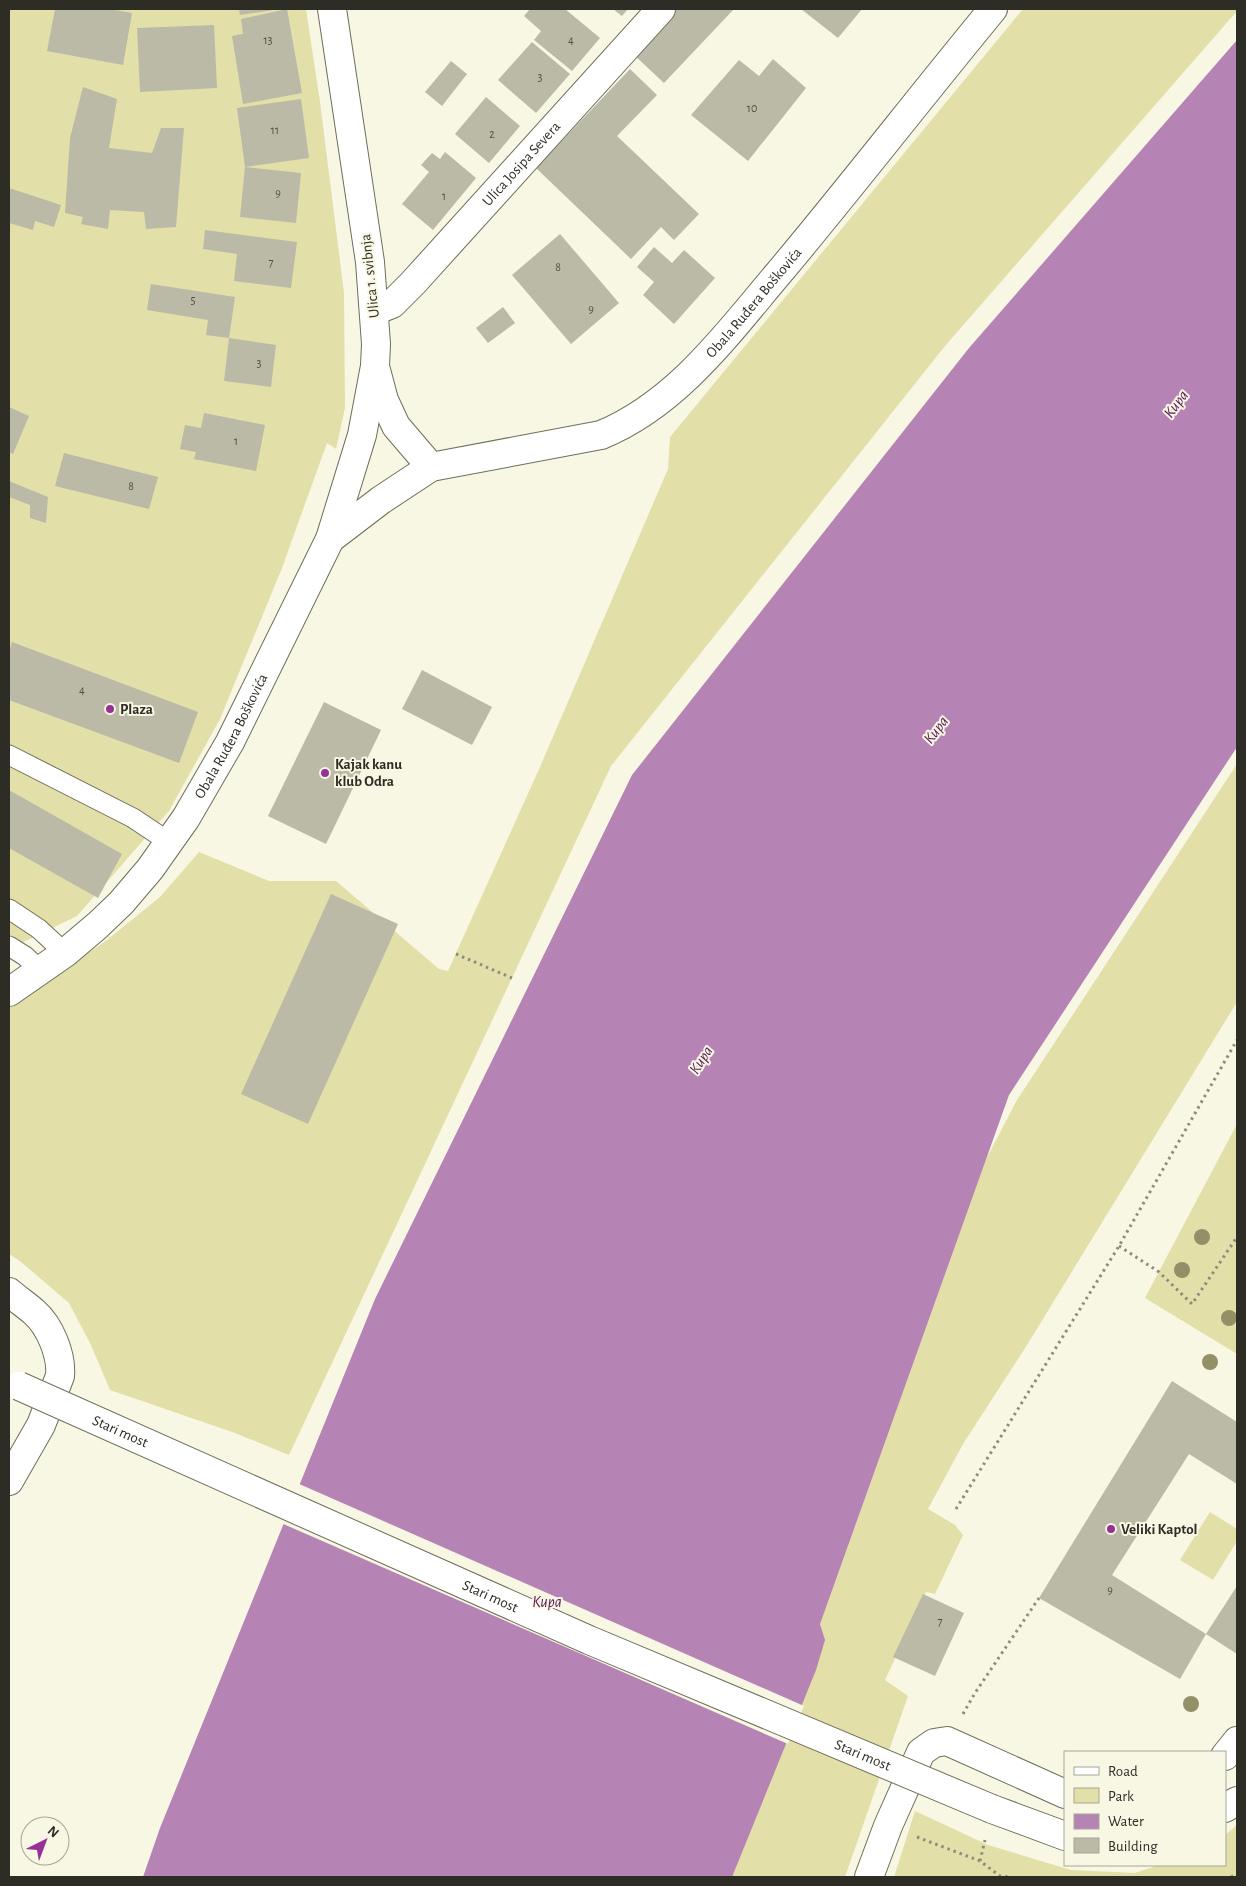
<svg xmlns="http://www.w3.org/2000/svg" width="1246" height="1886" font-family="'Alegreya Sans',sans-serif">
  <rect width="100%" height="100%" fill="#f8f7e3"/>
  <g fill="#e2dfa9">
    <path d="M 9,9 L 306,9 L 320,102 L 344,293 L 345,408 L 336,449 L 327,443 L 282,568 L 220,719 L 169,811 L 77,916 L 9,949 Z"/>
    <path d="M 1023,9 L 1237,9 L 1237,11 L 945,346 L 611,766 L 289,1455 L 235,1433 L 110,1390 L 91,1345 L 69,1303 L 20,1261 L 9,1254 L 9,1008 L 107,940 L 160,897 L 199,852 L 269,881 L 336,881 L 439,969 L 448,971 L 540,767 L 668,469 L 670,437 Z"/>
    <path d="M 1237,764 L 1237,1002 L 1027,1345 L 963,1444 L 928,1509 L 955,1525 L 963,1535 L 935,1594 L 926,1592 L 885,1680 L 908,1696 L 845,1877 L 655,1877 L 786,1542 L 1017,1100 Z"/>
    <path d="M 1237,1124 L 1237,1354 L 1145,1298 Z"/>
    <path d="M 1210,1512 L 1237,1529 L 1237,1541 L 1213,1580 L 1180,1560 Z"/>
    <path d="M 915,1811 L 988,1845 L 1071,1870 L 1135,1873 L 1159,1865 L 1225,1865 L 1225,1835 L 1237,1825 L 1237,1877 L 894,1877 Z"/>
  </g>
  <path fill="#b683b5" d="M 1237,40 L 1237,747 L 1009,1095 L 820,1624 L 825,1640 L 816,1670 L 732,1877 L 143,1877 L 160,1828 L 375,1299 L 632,775 L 969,348 Z"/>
  <path fill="#f8f7e3" d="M 297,1483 L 804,1706 L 788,1744 L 281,1523 Z"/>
  <g fill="#bbbaa7">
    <path d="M 55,9 L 109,9 L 132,13 L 123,65 L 47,51 Z"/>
    <path d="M 239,9 L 273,9 L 273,10 L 240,15 Z"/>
    <path d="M 287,9 L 302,93 L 243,104 L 232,36 L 243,34 L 241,19 Z"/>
    <path d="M 530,9 L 565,9 L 600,38 L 572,71 L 534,40 L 541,31 L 524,16 Z"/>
    <path d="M 613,9 L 628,9 L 622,16 Z"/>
    <path d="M 676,9 L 734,9 L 664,83 L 633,54 Z"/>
    <path d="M 801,9 L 862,9 L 838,38 Z"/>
    <path d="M 214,25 L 217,88 L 140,92 L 137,28 Z"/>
    <path d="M 532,42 L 570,74 L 536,113 L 498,80 Z"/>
    <path d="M 773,59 L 806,88 L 748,161 L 691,115 L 739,60 L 759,76 Z"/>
    <path d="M 451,61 L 467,74 L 442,106 L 425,92 Z"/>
    <path d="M 630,69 L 657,95 L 617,136 L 699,214 L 674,240 L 661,227 L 631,259 L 536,168 Z"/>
    <path d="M 83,87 L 117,99 L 109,148 L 152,153 L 161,128 L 184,128 L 176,227 L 146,229 L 144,212 L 110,210 L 108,229 L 81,224 L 83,217 L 65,213 L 70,138 Z"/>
    <path d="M 486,97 L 520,126 L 489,163 L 455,134 Z"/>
    <path d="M 301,99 L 309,158 L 245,167 L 237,108 Z"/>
    <path d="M 445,152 L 476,178 L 433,230 L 402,204 L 429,172 L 421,165 L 432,153 L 440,159 Z"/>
    <path d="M 245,167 L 301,173 L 296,223 L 240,217 Z"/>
    <path d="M 9,188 L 61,205 L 54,227 L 35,221 L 33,230 L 9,223 Z"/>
    <path d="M 205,230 L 297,242 L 291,288 L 234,281 L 237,254 L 203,249 Z"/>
    <path d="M 560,234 L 619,303 L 571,344 L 512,275 Z"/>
    <path d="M 654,247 L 672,263 L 684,250 L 715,278 L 674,324 L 643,295 L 654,282 L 637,267 Z"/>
    <path d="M 151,284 L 235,297 L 229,338 L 276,345 L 271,387 L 224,381 L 229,338 L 206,335 L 208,320 L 147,310 Z"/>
    <path d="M 503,307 L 515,323 L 488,343 L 476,328 Z"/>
    <path d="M 9,407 L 29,416 L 13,454 L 9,452 Z"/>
    <path d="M 204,413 L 265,425 L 256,471 L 194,459 L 196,452 L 180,449 L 185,425 L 201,428 Z"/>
    <path d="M 64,453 L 158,477 L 149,509 L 55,486 Z"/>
    <path d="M 9,481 L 48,497 L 46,523 L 30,518 L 30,505 L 9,497 Z"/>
    <path d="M 12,642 L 198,712 L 179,763 L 9,700 L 9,652 Z"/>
    <path d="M 422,670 L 492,707 L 472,745 L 402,709 Z"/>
    <path d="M 324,702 L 381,730 L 326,844 L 268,816 Z"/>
    <path d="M 9,790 L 122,854 L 98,898 L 9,848 Z"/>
    <path d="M 331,894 L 398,924 L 308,1124 L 241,1094 Z"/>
    <path d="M 1172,1381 L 1237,1422 L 1237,1484 L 1189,1454 L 1112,1575 L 1206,1634 L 1180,1679 L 1039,1598 Z"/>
    <path d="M 1237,1586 L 1237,1654 L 1206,1634 Z"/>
    <path d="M 923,1594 L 964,1613 L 935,1676 L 893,1657 Z"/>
  </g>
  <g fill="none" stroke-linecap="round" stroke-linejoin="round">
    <g stroke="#6e6e5c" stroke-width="21">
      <g id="lane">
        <path d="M 9,755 L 133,818 L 169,842"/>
        <path d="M 9,909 L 39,929 L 65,953"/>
        <path d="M 9,946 L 25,956 L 40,970"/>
      </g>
    </g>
    <g stroke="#6e6e5c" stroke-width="30">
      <g id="street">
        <path id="s1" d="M 374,311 L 392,304 L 413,283 L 661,9"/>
        <path d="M 376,370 L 384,400 L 396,426 L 431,467"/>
        <path d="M 330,539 L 362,435 L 375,366 L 376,344 L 370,262 L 332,9"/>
        <path id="s2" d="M 9,992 L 65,953 L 98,925 L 121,903 L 150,869 L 186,818 L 230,742 L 330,539 L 381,500 L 431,467 L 601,435 C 679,403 730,330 783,268 C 854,183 922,95 993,9"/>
        <path d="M 9,1292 C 17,1299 26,1305 34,1312 C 50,1326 62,1355 60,1376 L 41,1425 L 9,1481"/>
        <path d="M 1225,1756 L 1237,1741"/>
        <path d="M 1225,1808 L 1237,1801"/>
        <path d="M 992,1809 L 1065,1836"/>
        <path d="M 869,1877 L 888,1826 L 921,1752 L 934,1743 L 947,1741 L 1065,1794"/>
      </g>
    </g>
    <g stroke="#8d8c7f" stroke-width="3" stroke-dasharray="2.5 4" stroke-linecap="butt">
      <path d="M 456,954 L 512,978"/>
      <path d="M 1119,1246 L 1159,1272 L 1192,1304 L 1237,1237"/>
      <path d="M 956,1509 L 1119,1246 L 1237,1040"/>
      <path d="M 963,1714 L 975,1693 L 1039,1598"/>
      <path d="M 917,1837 L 980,1861 L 1000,1876 L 1011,1877"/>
      <path d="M 980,1861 L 985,1840"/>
      <path d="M 1231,1877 L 1237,1874"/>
    </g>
    <use href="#lane" stroke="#fff" stroke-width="19"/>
    <use href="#street" stroke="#fff" stroke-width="28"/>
    <g stroke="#6e6e5c" stroke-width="30" stroke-linecap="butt">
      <g id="street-bridge">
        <path id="s3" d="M 19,1386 L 589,1640 L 992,1809"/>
      </g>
    </g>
    <use href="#street-bridge" stroke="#fff" stroke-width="28"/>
  </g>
  <g fill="#939067">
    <circle cx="1202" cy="1237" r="8"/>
    <circle cx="1182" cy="1270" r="8"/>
    <circle cx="1229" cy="1318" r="8"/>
    <circle cx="1210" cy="1362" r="8"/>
    <circle cx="1191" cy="1704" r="8"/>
  </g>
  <g fill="#953197" stroke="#f8f7e3" stroke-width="2">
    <circle cx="110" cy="709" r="5"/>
    <circle cx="325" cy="773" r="5"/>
    <circle cx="1111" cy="1529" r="5"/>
  </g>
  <g text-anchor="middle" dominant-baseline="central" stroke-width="4" stroke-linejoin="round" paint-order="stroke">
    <g font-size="12" fill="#505046">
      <text x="268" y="40">13</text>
      <text x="571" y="40">4</text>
      <text x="540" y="77">3</text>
      <text x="752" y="108">10</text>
      <text x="275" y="130">11</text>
      <text x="492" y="134">2</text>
      <text x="278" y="193">9</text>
      <text x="444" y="196">1</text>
      <text x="271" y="262">7</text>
      <text x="558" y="267">8</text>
      <text x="193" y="300">5</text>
      <text x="591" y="309">9</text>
      <text x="259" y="363">3</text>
      <text x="236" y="441">1</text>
      <text x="131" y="486">8</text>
      <text x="82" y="690">4</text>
      <text x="1110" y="1590">9</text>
      <text x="940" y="1621">7</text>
    </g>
    <g font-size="15" fill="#2d2c25" stroke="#f8f7e3">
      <text stroke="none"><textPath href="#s1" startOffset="210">Ulica Josipa Severa</textPath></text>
      <text transform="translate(370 276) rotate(-96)">Ulica 1. svibnja</text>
      <text stroke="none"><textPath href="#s2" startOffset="1066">Obala Ruđera Boškovića</textPath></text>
      <text stroke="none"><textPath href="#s2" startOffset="344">Obala Ruđera Boškovića</textPath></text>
      <text stroke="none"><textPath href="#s3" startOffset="111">Stari most</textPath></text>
      <text stroke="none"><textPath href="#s3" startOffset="516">Stari most</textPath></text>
      <text stroke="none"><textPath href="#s3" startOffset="921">Stari most</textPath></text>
    </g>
    <g font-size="15" font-weight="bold" fill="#2d2c25" stroke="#f8f7e3" text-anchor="start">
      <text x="120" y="709">Plaza</text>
      <text x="335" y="764">Kajak kanu<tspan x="335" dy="17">klub Odra</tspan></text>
      <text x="1121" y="1529">Veliki Kaptol</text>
    </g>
    <g font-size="16" font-style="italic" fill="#551757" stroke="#f8f7e3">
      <text transform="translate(1176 404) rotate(-54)">Kupa</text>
      <text transform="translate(936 730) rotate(-53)">Kupa</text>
      <text transform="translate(701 1060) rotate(-57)">Kupa</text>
      <text x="547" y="1602">Kupa</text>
    </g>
  </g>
  <rect width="1246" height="1886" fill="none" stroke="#2d2c25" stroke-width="20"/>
  <rect x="1064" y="1751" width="162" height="115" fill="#f8f7e3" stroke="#a7a697"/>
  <rect x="1074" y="1767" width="25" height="8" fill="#ffffff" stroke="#a7a697"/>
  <text x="1108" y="1776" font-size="15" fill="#2d2c25">Road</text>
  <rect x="1074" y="1788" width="25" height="15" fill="#e2dfa9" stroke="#a7a697"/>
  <text x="1108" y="1801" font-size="15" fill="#2d2c25">Park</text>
  <rect x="1074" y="1814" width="25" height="15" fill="#b683b5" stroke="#a7a697"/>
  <text x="1108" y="1826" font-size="15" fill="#2d2c25">Water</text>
  <rect x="1074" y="1838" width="25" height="15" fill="#bbbaa7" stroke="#a7a697"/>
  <text x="1108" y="1851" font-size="15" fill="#2d2c25">Building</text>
  <g transform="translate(45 1841) rotate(42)"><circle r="24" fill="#f8f7e3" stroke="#a7a697"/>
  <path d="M0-4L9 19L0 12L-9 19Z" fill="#953197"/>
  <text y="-8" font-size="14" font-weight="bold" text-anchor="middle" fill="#2d2c25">N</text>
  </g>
</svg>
